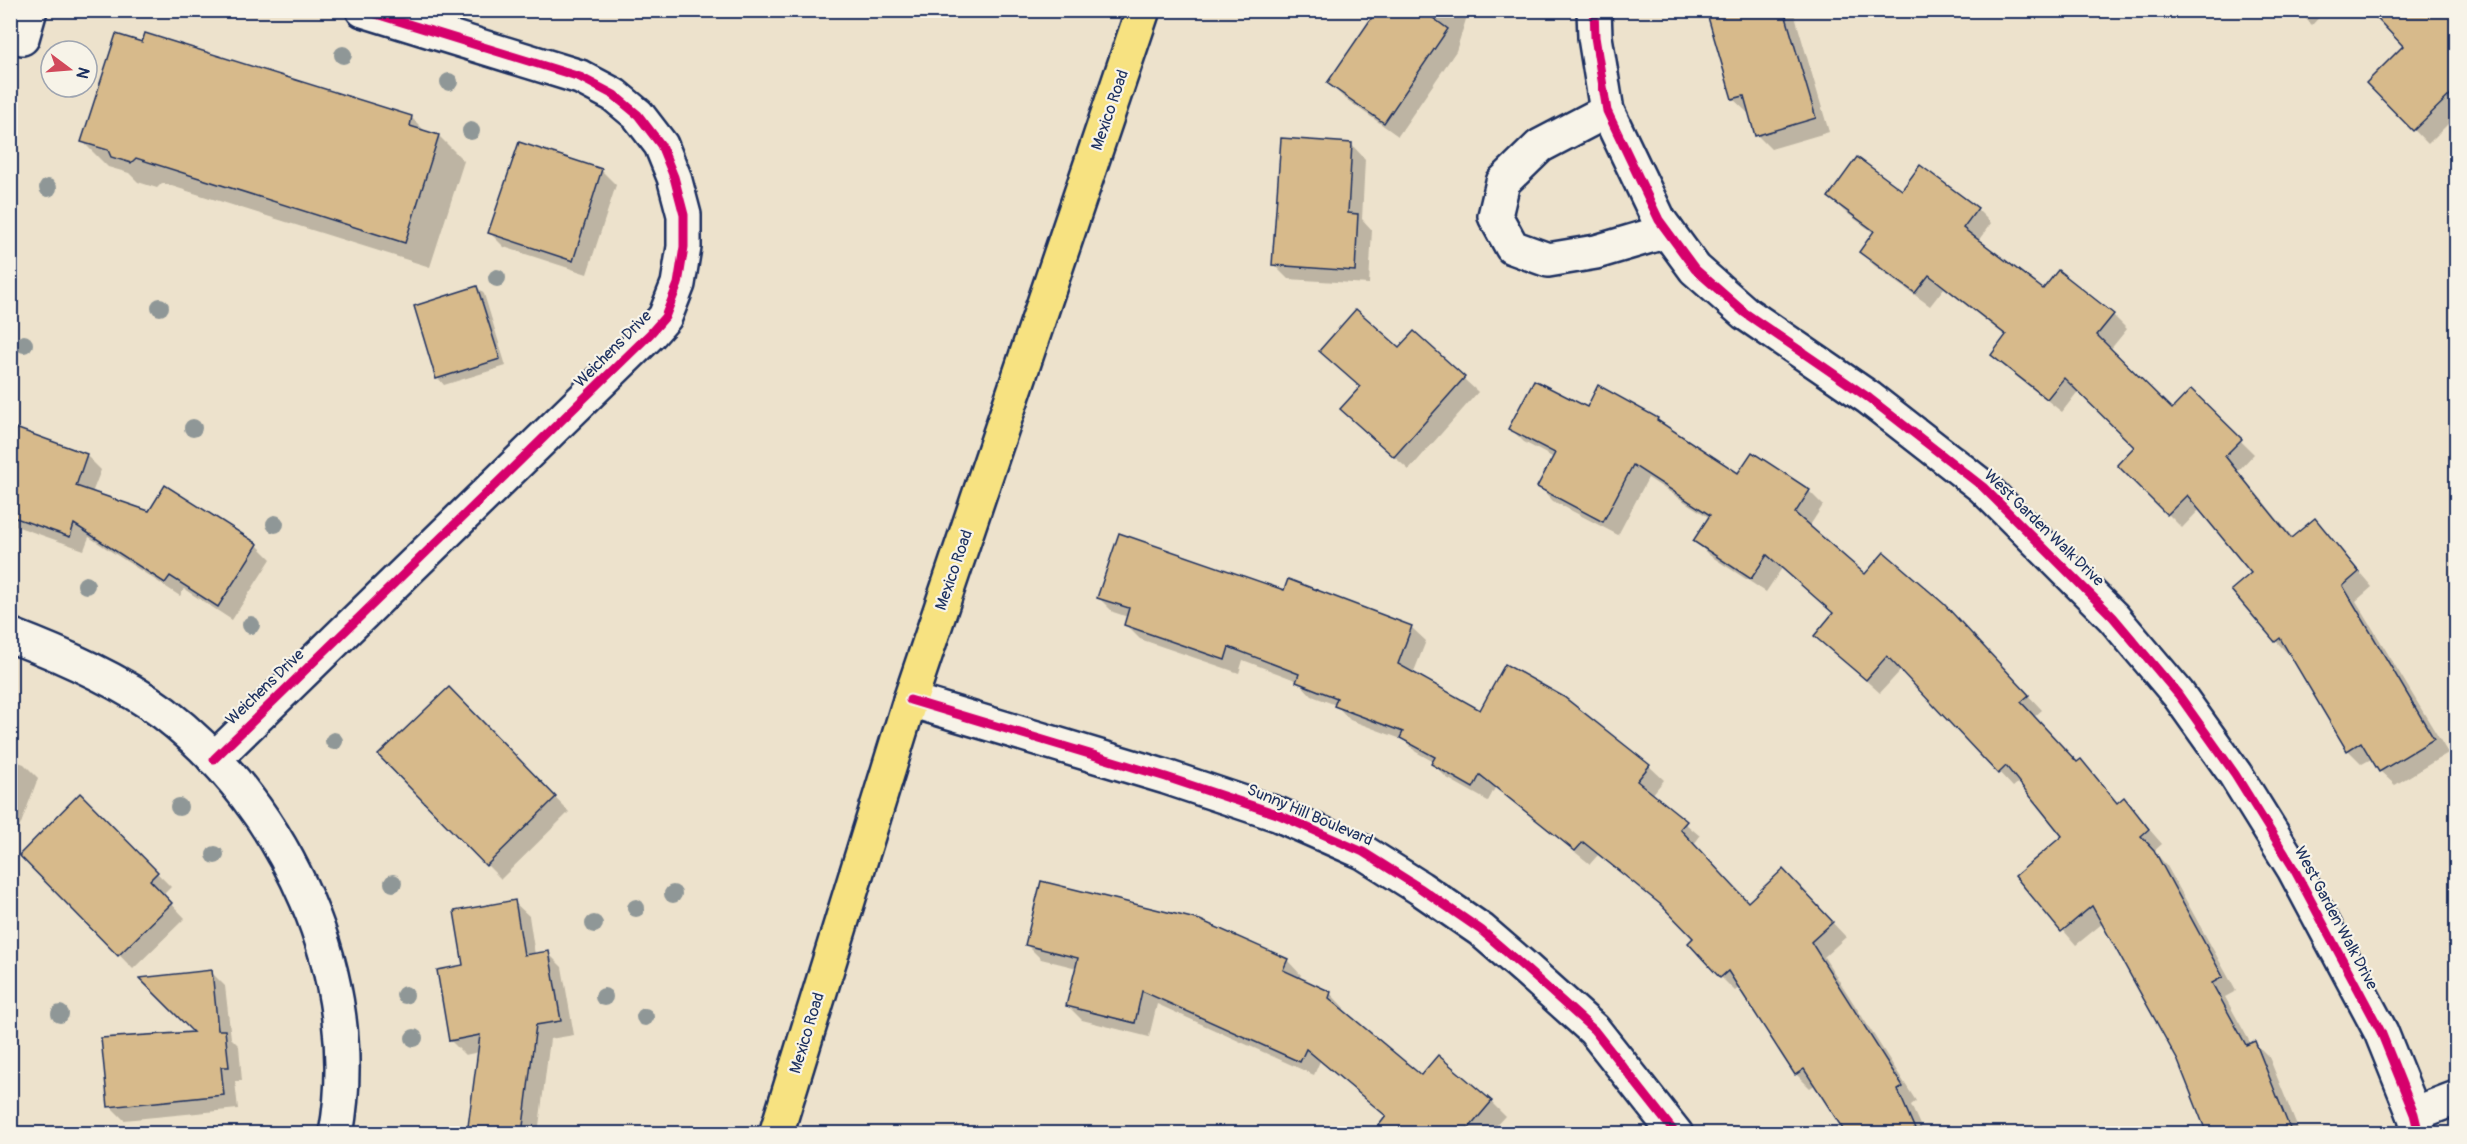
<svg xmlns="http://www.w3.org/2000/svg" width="2467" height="1144" font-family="Pangolin,sans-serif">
  <rect width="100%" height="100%" fill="#ede2cc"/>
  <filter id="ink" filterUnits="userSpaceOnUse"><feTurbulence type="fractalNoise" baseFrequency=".0167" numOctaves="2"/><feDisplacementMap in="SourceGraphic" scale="12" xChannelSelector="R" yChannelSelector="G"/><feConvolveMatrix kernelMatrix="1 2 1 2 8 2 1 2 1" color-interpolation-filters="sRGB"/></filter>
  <g filter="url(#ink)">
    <g fill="#0003">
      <path d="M 1379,10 L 1469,10 L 1456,51 L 1398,136 L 1343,97 L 1329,83 Z"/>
      <path d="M 1738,10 L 1792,10 L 1794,13 L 1829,132 L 1771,149 L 1757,135 L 1750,112 L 1748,113 L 1733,99 Z"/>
      <path d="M 2297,10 L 2326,10 L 2312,25 Z"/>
      <path d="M 2456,10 L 2456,116 L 2428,144 L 2368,83 L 2406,46 Z"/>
      <path d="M 143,44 L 412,118 L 426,132 L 439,136 L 464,161 L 430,267 L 162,183 L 157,188 L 138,182 L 129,173 L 108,167 L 83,142 Z"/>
      <path d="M 520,143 L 602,171 L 616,185 L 587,274 L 504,247 L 490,233 Z"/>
      <path d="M 1351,144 L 1365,159 L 1362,219 L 1372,230 L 1369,284 L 1288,279 L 1274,265 Z"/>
      <path d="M 1902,192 L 1977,209 L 1991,223 L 1978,241 L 2043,291 L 2113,315 L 2127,329 L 2110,350 L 2172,411 L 2191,392 L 2254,454 L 2238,471 L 2293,538 L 2315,520 L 2372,587 L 2356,601 L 2448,753 L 2395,785 L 2380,771 L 2373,758 L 2362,764 L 2348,750 L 2291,654 L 2290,656 L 2276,641 L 2233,590 L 2253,574 L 2200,509 L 2182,528 L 2119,465 L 2136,447 L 2079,390 L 2062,412 L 2007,369 L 1993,355 L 2007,337 L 1944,288 L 1930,306 L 1875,266 L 1861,252 L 1874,233 L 1844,211 L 1830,197 Z"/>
      <path d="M 477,287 L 484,294 L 506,366 L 444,385 L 438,378 Z"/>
      <path d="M 1414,333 L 1478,392 L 1409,470 L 1356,423 L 1399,350 Z"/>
      <path d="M 1599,387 L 1658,419 L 1666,427 L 1738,475 L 1809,491 L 1823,505 L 1809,527 L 1865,576 L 1958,620 L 2042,710 L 2034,717 L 2078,764 L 2081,761 L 2095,775 L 2118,804 L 2123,799 L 2162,844 L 2154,851 L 2167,866 L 2236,991 L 2225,997 L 2251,1044 L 2255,1043 L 2269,1057 L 2300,1134 L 2208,1134 L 2180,1061 L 2103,923 L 2076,945 L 2017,876 L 2064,836 L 2020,781 L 2013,787 L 1902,669 L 1880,693 L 1816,636 L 1834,614 L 1782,568 L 1766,592 L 1709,555 L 1695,541 L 1710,518 L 1648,478 L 1618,535 L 1553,501 L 1539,486 L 1554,458 L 1524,442 L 1510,428 L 1588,409 Z"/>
      <path d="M 10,428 L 87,456 L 101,470 L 92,493 L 149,513 L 257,545 L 271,559 L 232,620 L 184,589 L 180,596 L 89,537 L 84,550 L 10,524 Z"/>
      <path d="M 1285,592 L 1411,627 L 1426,641 L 1413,674 L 1480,712 L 1563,698 L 1649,766 L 1664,780 L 1652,795 L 1700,836 L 1694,844 L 1749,904 L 1797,885 L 1846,937 L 1824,957 L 1916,1101 L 1911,1105 L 1924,1134 L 1848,1134 L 1816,1084 L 1810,1088 L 1796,1074 L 1740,987 L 1735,991 L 1721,977 L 1695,938 L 1674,915 L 1598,855 L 1590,864 L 1495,788 L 1488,801 L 1447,778 L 1433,764 L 1434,762 L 1416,752 L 1404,740 L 1350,720 L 1336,705 L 1312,696 L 1298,681 L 1243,660 L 1239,673 L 1140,639 L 1125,624 L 1128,617 L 1113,612 L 1098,597 Z"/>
      <path d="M 449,690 L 569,812 L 501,879 L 487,865 Z"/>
      <path d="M 10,759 L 24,764 L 38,778 L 10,853 Z"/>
      <path d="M 80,795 L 171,887 L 163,895 L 185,918 L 133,969 L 21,855 Z"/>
      <path d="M 2456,897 L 2456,917 L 2450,899 Z"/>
      <path d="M 514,902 L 529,916 L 535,955 L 548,953 L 562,967 L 574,1035 L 550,1039 L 538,1134 L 447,1134 L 448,1128 L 469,1131 L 479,1052 L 465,1055 L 450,1040 L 465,966 Z"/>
      <path d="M 1027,945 L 1287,960 L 1301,975 L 1299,979 L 1330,993 L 1344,1008 L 1343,1011 L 1421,1077 L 1491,1102 L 1505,1116 L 1494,1128 L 1498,1134 L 1374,1134 L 1387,1117 L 1320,1061 L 1314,1075 L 1157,1004 L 1149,1037 L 1082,1020 L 1068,1006 L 1077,968 L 1041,959 Z"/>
      <path d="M 211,972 L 225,986 L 231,1038 L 239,1046 L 242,1081 L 235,1081 L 238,1109 L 124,1120 L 110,1106 L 196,1033 Z"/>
    </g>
    <g fill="#d7ba8b" stroke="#1b2f5e" stroke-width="1.5">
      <path d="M 1377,10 L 1422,10 L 1448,29 L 1384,123 L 1327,83 Z"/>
      <path d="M 1732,10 L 1784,10 L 1816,118 L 1755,136 L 1744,96 L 1732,99 L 1708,17 Z"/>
      <path d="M 2369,10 L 2457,10 L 2457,88 L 2413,131 L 2366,83 L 2403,46 Z"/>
      <path d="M 145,33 L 412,116 L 410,126 L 439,135 L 405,243 L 136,158 L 131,163 L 111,157 L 108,150 L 81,142 L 116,34 L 142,42 Z"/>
      <path d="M 1281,138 L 1352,143 L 1348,213 L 1358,214 L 1355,271 L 1272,265 Z"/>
      <path d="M 519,142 L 602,169 L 573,261 L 488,233 Z"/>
      <path d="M 1857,157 L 1902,190 L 1920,165 L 1978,208 L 1963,228 L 2043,289 L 2058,270 L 2114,314 L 2097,335 L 2172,409 L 2191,389 L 2242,439 L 2225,456 L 2291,538 L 2315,518 L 2359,572 L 2343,586 L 2434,739 L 2379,772 L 2361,742 L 2347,751 L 2280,638 L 2275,642 L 2231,590 L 2251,573 L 2187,495 L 2167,515 L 2117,465 L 2134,447 L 2064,378 L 2047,399 L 1991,355 L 2006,335 L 1929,275 L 1915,293 L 1859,252 L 1874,231 L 1828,197 Z"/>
      <path d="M 477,286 L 500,359 L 436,379 L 414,306 Z"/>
      <path d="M 1356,309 L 1399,347 L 1414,331 L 1465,377 L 1394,457 L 1340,409 L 1360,387 L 1319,351 Z"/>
      <path d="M 1534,380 L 1587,407 L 1598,385 L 1658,418 L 1657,420 L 1738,473 L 1752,452 L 1810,490 L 1795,513 L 1865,574 L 1884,552 L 1944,604 L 2029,695 L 2021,702 L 2077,762 L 2081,759 L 2117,803 L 2124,797 L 2149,829 L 2141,836 L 2154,850 L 2223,977 L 2212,983 L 2246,1045 L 2255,1041 L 2292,1134 L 2207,1134 L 2178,1061 L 2092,906 L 2061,932 L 2015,876 L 2062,836 L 2006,766 L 1998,774 L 1887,656 L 1866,680 L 1814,636 L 1833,613 L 1767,555 L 1751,579 L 1693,541 L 1710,515 L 1633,465 L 1603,522 L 1537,487 L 1555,453 L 1508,429 Z"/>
      <path d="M 10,426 L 87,454 L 76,486 L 149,511 L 165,485 L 258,544 L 218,607 L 170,576 L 165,583 L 74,524 L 70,537 L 10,516 Z"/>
      <path d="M 1119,533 L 1284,590 L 1288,579 L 1412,626 L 1398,664 L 1480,710 L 1505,664 L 1564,697 L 1650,765 L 1637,781 L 1687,821 L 1680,829 L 1748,902 L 1783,869 L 1833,922 L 1811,942 L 1903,1087 L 1898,1090 L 1917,1134 L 1846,1134 L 1804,1069 L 1795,1075 L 1728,971 L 1720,978 L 1688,943 L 1693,938 L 1660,904 L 1583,842 L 1575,851 L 1480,775 L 1473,788 L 1431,764 L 1435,757 L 1400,738 L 1403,732 L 1334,706 L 1337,698 L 1296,682 L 1299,674 L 1229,647 L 1225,660 L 1124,625 L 1129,608 L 1097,598 Z"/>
      <path d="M 449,687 L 556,797 L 486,866 L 378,755 Z"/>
      <path d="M 80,793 L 158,872 L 150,880 L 172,903 L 118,956 L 19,855 Z"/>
      <path d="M 1041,881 L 1200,920 L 1288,959 L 1283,970 L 1331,992 L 1329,998 L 1421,1075 L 1438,1055 L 1492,1101 L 1464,1134 L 1372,1134 L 1386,1116 L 1306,1049 L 1300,1062 L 1142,991 L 1135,1023 L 1066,1006 L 1078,958 L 1025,945 Z"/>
      <path d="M 515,900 L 524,955 L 549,951 L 561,1021 L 536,1025 L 522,1134 L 467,1134 L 480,1035 L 449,1041 L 437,970 L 463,965 L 454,911 Z"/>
      <path d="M 212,970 L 218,1030 L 225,1030 L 229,1067 L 221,1067 L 224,1095 L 108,1107 L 101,1038 L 193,1032 L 139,978 Z"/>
    </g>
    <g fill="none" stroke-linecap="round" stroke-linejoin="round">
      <g stroke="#1b2f5e" stroke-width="38">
        <g id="minor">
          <path d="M 1594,10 L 1595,37 L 1607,111 L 1659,220 L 1695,269 L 1745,313 L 1869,398 L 1983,487 L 2113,617 L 2178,694 L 2235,774 L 2294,869 L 2381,1032 L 2414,1114 L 2419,1134"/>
          <path d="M 22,38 L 30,10"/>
          <path d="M 1607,111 L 1540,146 L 1503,182 L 1495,216 L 1512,247 L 1548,260 L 1596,252 L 1667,231"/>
          <path d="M 10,635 C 62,655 120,680 164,713 C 287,808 365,978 336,1134"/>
          <path d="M 910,700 L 1166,777 L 1277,814 L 1363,852 L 1420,888 L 1481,930 L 1525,968 L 1594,1030 L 1676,1134"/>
          <path d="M 214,759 L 650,334 L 665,317 L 678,284 L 684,247 L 684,215 L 674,177 L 661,145 L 638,115 L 614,95 L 580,77 L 363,10"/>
          <path d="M 2414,1114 L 2456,1098"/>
        </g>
      </g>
      <g stroke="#1b2f5e" stroke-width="38">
        <path id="major" d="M 776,1134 L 910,700 L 1143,10"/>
      </g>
      <use href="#minor" stroke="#f7f3e8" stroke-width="33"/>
      <use href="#major" stroke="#f7e281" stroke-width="33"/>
      <g stroke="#f7f3e8" stroke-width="13">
        <g id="cycleway">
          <path d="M 1594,10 L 1595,37 L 1607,111 L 1659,220 L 1695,269 L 1745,313 L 1869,398 L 1983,487 L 2113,617 L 2178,694 L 2235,774 L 2294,869 L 2381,1032 L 2414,1114 L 2419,1134"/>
          <path d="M 910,700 L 1166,777 L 1277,814 L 1363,852 L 1420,888 L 1481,930 L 1525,968 L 1594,1030 L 1676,1134"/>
          <path d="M 214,759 L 650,334 L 665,317 L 678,284 L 684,247 L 684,215 L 674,177 L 661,145 L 638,115 L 614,95 L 580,77 L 363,10"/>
        </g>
      </g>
      <use href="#cycleway" stroke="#d6006c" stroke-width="9"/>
    </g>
    <g fill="#8f9797">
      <circle cx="343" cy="55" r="9"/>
      <circle cx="449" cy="82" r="9"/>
      <circle cx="471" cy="131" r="9"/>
      <circle cx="48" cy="188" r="9"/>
      <circle cx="497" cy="278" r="9"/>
      <circle cx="160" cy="307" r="9"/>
      <circle cx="24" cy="344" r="9"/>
      <circle cx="193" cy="428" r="9"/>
      <circle cx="275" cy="524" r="9"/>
      <circle cx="86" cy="585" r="9"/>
      <circle cx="251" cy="625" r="9"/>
      <circle cx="334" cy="741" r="9"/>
      <circle cx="179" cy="807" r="9"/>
      <circle cx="215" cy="855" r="9"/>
      <circle cx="393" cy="883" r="9"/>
      <circle cx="673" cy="894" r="9"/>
      <circle cx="636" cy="908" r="9"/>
      <circle cx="594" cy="924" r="9"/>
      <circle cx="405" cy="995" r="9"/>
      <circle cx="604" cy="997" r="9"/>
      <circle cx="60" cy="1014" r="9"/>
      <circle cx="645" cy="1017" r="9"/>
      <circle cx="414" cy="1038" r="9"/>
    </g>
  </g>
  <g text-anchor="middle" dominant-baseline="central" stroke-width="4.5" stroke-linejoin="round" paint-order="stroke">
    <g font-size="16" fill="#1b2f5e" stroke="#f7f3e8">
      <text transform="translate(1110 110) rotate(-71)">Mexico Road</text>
      <text transform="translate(613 349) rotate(-45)">Weichens Drive</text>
      <text transform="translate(2044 528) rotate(44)">West Garden Walk Drive</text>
      <text transform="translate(954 570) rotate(-71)">Mexico Road</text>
      <text transform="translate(265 687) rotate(-44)">Weichens Drive</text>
      <text transform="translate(1310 815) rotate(23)">Sunny Hill Boulevard</text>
      <text transform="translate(2336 918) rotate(62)">West Garden Walk Drive</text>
      <text transform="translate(807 1033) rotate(-73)">Mexico Road</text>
    </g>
  </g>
  <rect width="2467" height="1144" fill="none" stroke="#f7f3e8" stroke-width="36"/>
  <rect x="18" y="18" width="2431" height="1108" fill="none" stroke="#1b2f5e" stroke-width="2" filter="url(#ink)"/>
  <g transform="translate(69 69) rotate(106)"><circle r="28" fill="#f7f3e8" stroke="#9fa5b1" stroke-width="1.5"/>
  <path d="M0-4.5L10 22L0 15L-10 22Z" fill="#d1495b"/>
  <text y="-9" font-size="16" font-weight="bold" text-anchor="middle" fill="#1b2f5e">N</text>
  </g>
</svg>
